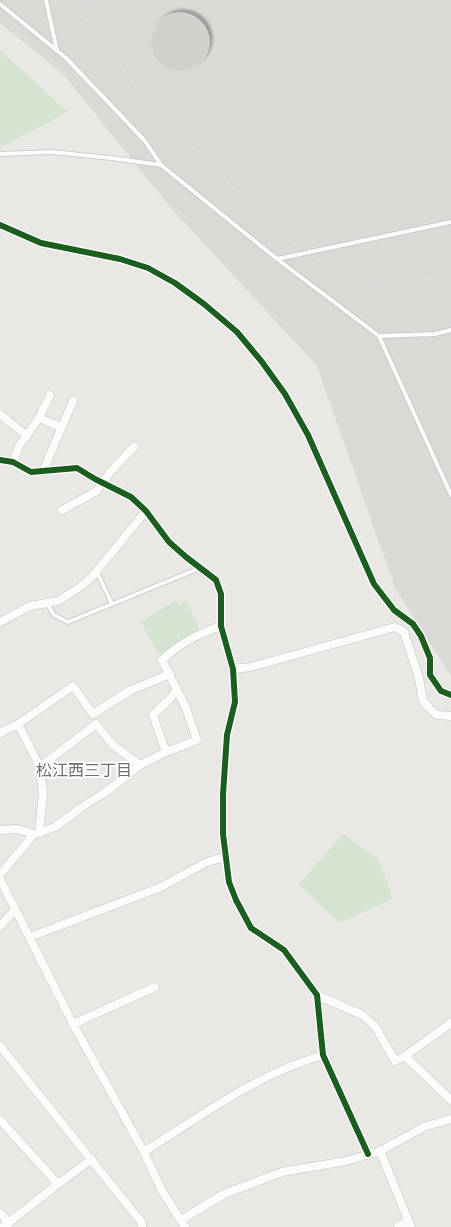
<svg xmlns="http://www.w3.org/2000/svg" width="451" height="1227" font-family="Overpass,'Noto Sans JP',sans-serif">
  <defs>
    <filter id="shadow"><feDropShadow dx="3.5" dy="-3.5" stdDeviation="1" flood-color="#0004"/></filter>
  </defs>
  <rect width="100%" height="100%" fill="#e9e8e4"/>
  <path fill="#dad9d6" d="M 0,0 L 451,0 L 451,676 L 395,588 L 317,366 L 171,208 L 64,75 L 0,23 Z"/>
  <g fill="#d5e4d1">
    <path d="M 0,50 L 68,112 L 0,148 Z"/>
    <path d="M 176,600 L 178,605 L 187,601 L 200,631 L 165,655 L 160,654 L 154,647 L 141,622 Z"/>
    <path d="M 343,834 L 378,858 L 393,899 L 339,923 L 299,884 Z"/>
  </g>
  <circle fill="#d1d0cd" stroke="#d8d7d4" filter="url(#shadow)" cx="180" cy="42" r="29"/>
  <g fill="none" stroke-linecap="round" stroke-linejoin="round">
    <g stroke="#c5c5c5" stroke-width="5.5">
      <g id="lane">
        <path d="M 46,0 L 57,51"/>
        <path d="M 0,4 L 66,58 L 145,141 L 161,165 L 277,259 L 379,336 L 451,495"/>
        <path d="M 0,154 L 52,152 L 111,158 L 161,165"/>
        <path d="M 277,259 L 451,222"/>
        <path d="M 379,336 L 435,334 L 451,330"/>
        <path d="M 97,572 L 112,604"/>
        <path d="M 47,603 L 54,615 L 68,622 L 200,568"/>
      </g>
    </g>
    <g stroke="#c5c5c5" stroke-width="9">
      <g id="street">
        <path d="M 0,225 L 41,243 L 120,259 L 148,268 L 175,283 L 204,304 L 237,332 L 262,362 L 285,394 L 308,435 L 374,584 L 394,610 L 413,624 L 421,636 L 430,658 L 430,675 L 441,691 L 451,695"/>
        <path d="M 0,414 L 27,436"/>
        <path d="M 39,418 L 61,427"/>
        <path d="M 0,460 L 13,462 L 31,472 L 77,468 L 95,479 L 131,497 L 146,511 L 169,542 L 186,557 L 216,580 L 221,594 L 221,626 L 233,669 L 235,702 L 227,735 L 223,794 L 223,834 L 229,882 L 236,900 L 251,928 L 284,950 L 317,995 L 323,1055 L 368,1154"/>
        <path d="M 13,462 L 19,446 L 39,418 L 50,395"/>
        <path d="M 43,471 L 73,401"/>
        <path d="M 62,510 L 97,491 L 110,472 L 134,447"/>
        <path d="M 0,622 L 30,606 L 58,601 L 80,587 L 91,578 L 146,511"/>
        <path d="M 233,669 L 251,667 L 395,627 L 404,632 L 419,678 L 423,701 L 432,711 L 437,715 L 451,716"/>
        <path d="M 18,724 L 40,767 L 43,794 L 39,833"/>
        <path d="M 0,733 L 18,724 L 73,686 L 93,714 L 131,690 L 170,674"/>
        <path d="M 166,752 L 153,715 L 169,700 L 177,689"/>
        <path d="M 40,767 L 96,724 L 113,745 L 140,765"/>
        <path d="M 0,830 L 17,829 L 34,834"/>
        <path d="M 0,875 L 34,834 L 55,827 L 82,807 L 107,791 L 140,765 L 166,752 L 197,740 L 186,708 L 162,660 C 180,643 198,634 221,626"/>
        <path d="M 0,879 L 73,1024 L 144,1152 L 161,1189 L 185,1227"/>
        <path d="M 0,926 L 15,910"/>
        <path d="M 30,937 L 161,887 L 207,862 L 225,857"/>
        <path d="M 317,995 L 362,1015 L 375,1026 L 395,1061 L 405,1056 L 451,1100"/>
        <path d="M 73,1024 L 155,987"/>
        <path d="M 0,1046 L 142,1223 L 142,1227"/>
        <path d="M 405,1056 L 451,1023"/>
        <path d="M 0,1120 L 58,1184 L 92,1159"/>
        <path d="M 380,1151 L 411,1227"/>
        <path d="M 144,1152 C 201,1116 257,1074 323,1055"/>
        <path d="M 0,1213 L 9,1223"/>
        <path d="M 181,1220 L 224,1194 L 282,1172 L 346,1161 L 380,1151 L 426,1126 L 451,1119"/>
        <path d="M 3,1227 L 58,1184"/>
        <path d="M 398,1227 L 408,1221"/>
      </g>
    </g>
    <use href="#lane" stroke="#fcfcfb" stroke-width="4"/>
    <use href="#street" stroke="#fcfcfb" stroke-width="8"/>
    <g stroke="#e0e1e1" stroke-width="3" stroke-dasharray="1 6" stroke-linecap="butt">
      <path d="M 79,0 L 93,39 L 112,61"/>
      <path d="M 92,0 L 95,14 L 114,55 L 135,87 L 253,209 L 297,245 L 324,264 L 363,282 L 405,285 L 451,273"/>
      <path d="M 0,1016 L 168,1227"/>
    </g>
    <g stroke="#fff" stroke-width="9">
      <g id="cycleway">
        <path d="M 0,225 L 41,243 L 120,259 L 148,268 L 175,283 L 204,304 L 237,332 L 262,362 L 285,394 L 308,435 L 374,584 L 394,610 L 413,624 L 421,636 L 430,658 L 430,675 L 441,691 L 451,695"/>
        <path d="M 0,460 L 13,462 L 31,472 L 77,468 L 95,479 L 131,497 L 146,511 L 169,542 L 186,557 L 216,580 L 221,594 L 221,626 L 233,669 L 235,702 L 227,735 L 223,794 L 223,834 L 229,882 L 236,900 L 251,928 L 284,950 L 317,995 L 323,1055 L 368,1154"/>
      </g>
    </g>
    <use href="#cycleway" stroke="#1b5e20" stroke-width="6"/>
  </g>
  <g text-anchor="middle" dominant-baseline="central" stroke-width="4" stroke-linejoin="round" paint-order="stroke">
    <g font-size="16" fill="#6c7073" stroke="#fff">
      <text x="84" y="772">松江西三丁目</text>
    </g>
  </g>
</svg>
